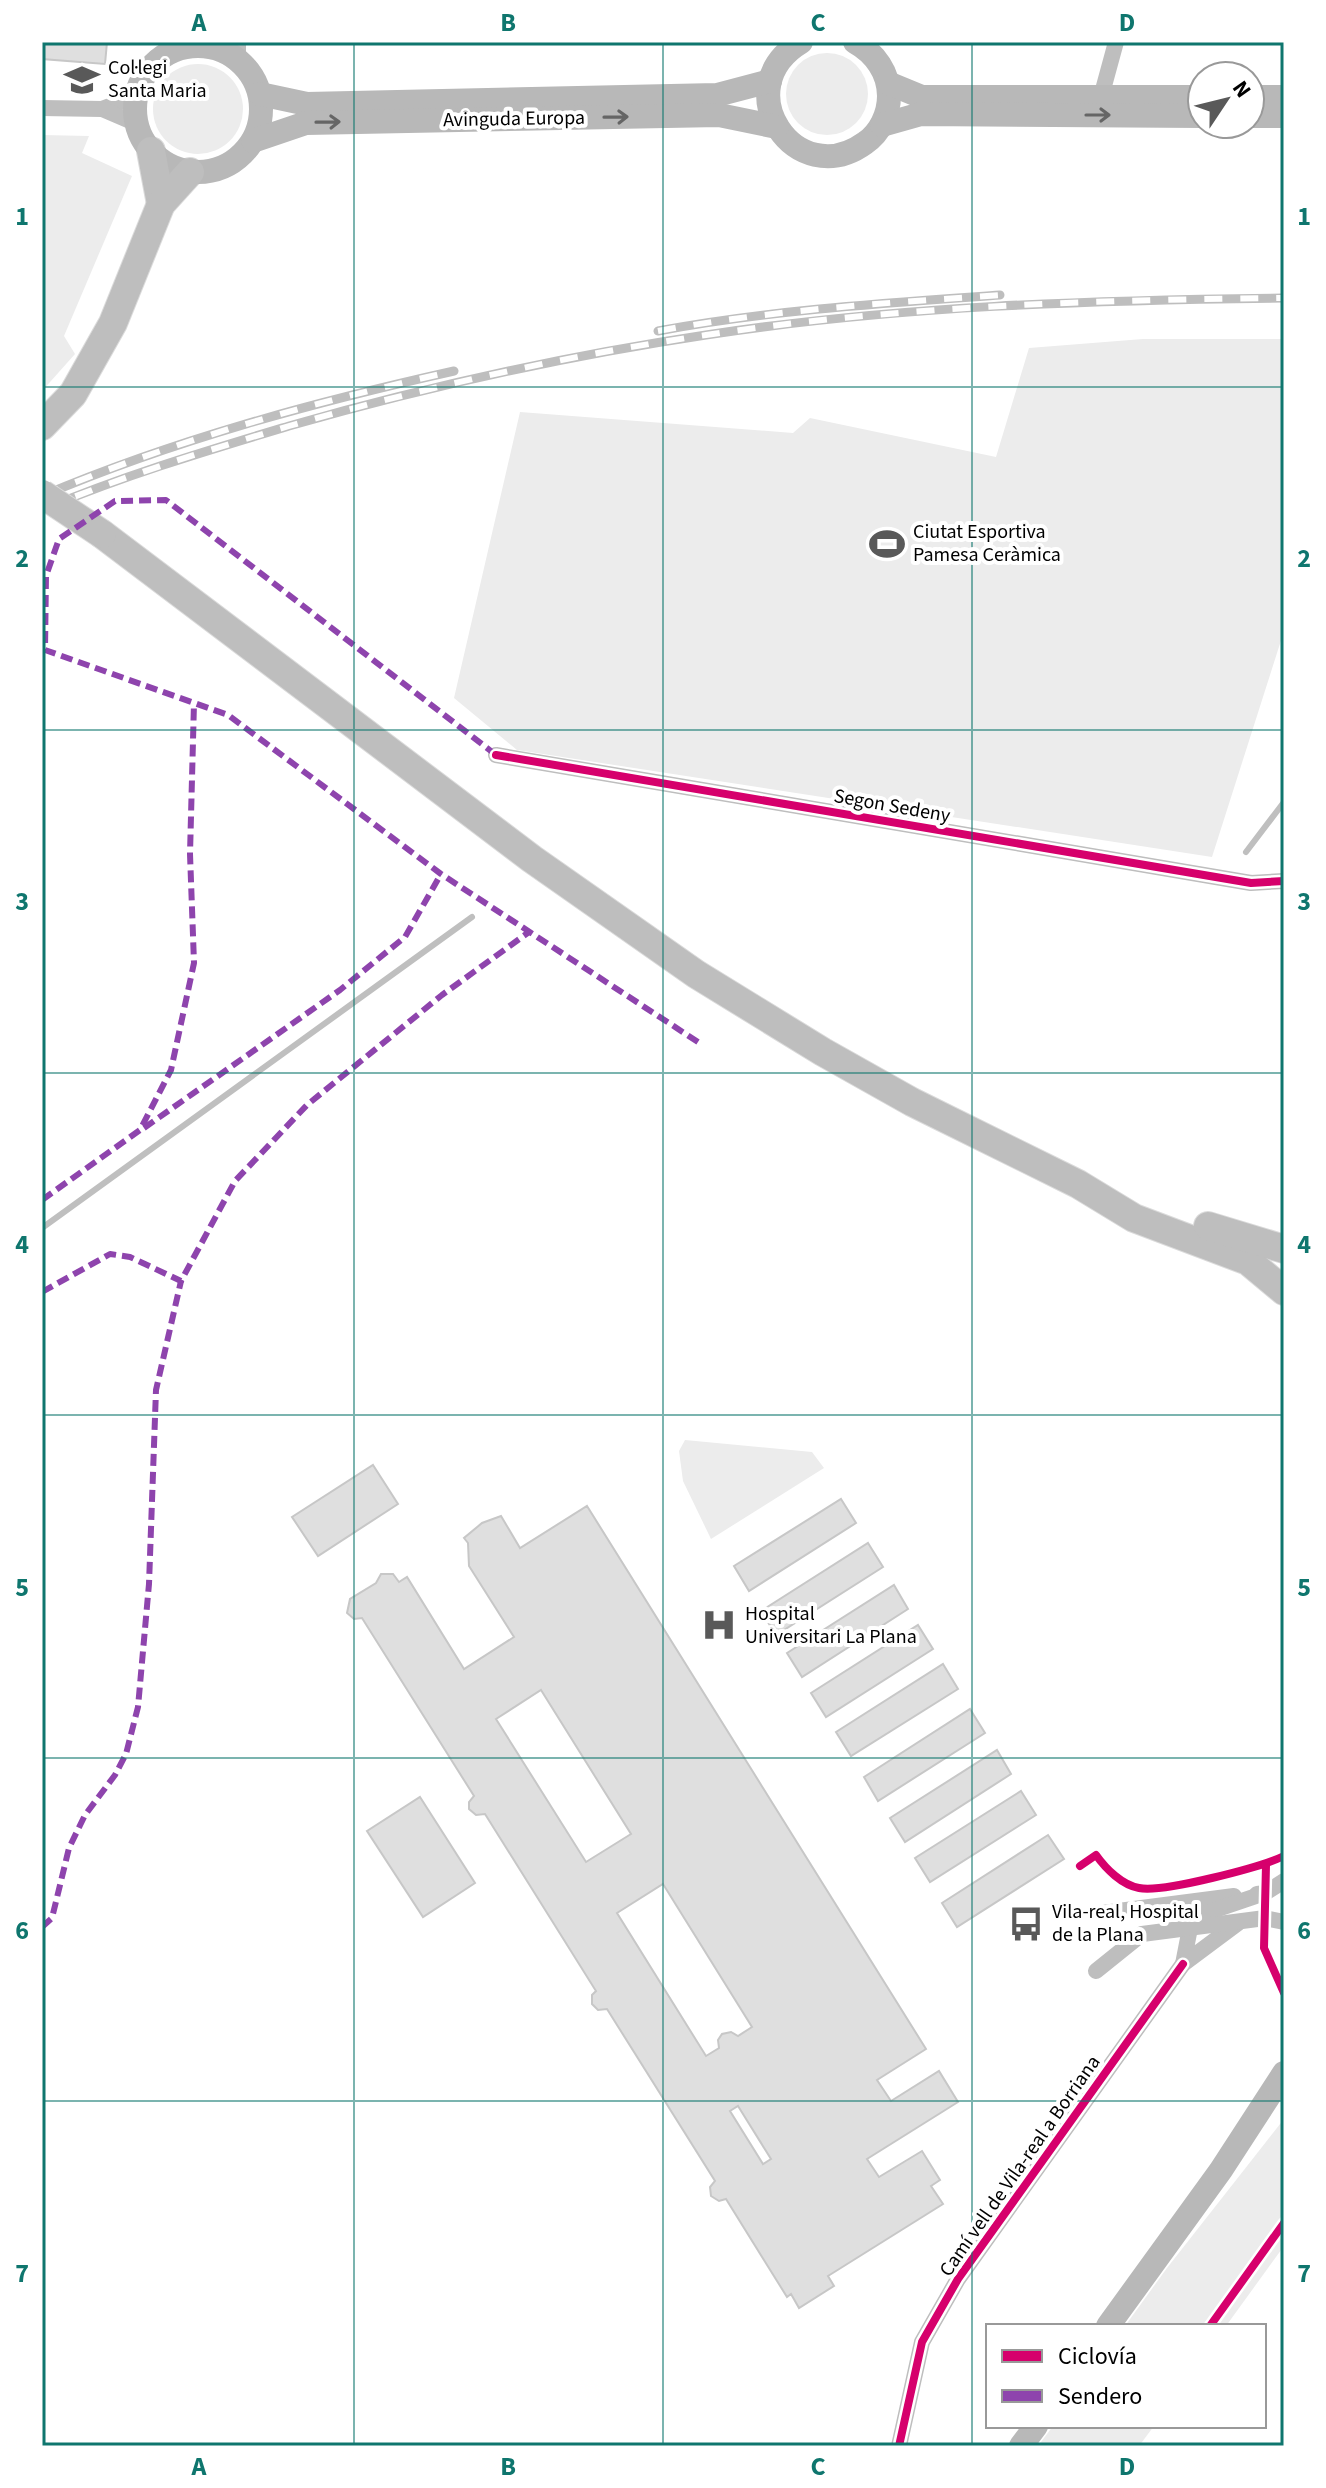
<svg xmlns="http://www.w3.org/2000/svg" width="1326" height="2488" font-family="'Source Sans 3',sans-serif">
  <rect width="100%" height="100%" fill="#fff"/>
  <g fill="#ececec">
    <circle cx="827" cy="94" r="41"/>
    <circle cx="198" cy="109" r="45"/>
    <path d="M 42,135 L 89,136 L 82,153 L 132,176 L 64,336 L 75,354 L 42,391 Z"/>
    <path d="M 1143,339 L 1284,339 L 1284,631 L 1212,857 L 517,750 L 454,698 L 520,412 L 793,433 L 810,418 L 996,457 L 1029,348 Z"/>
    <path d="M 685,1440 L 812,1452 L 824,1468 L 711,1539 L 683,1481 L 679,1451 Z"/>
    <path d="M 1284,2119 L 1284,2246 L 1226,2326 L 1125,2326 L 1167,2268 Z"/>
    <path d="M 1053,2426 L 1154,2426 L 1139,2446 L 1038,2446 Z"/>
  </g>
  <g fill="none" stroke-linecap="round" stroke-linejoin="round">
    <g stroke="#bfbfbf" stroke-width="6">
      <path d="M 1246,852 L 1284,802"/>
      <path d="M 42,1228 L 472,917"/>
    </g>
  </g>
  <g fill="#dfdfdf" stroke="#c7c7c7" stroke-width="2" fill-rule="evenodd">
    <path d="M 42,42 L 107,42 L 105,64 L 42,59 Z"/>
    <path d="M 373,1465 L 398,1504 L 318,1556 L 292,1517 Z"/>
    <path d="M 841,1499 L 856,1523 L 749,1591 L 734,1566 Z"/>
    <path d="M 587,1506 L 926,2049 L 877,2080 L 891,2101 L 939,2071 L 958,2102 L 867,2159 L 879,2177 L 922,2151 L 940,2180 L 931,2186 L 943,2204 L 828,2276 L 834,2286 L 799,2308 L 791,2294 L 787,2297 L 726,2199 L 719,2201 L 711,2196 L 710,2187 L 715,2181 L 607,2009 L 598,2010 L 592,2004 L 592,1995 L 596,1991 L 485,1814 L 476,1815 L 469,1809 L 469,1802 L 474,1796 L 362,1618 L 354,1619 L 347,1613 L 350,1599 L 376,1583 L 381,1574 L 393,1574 L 399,1582 L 407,1577 L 464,1669 L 514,1637 L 469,1566 L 468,1543 L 464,1538 L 482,1523 L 501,1516 L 520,1548 ZM 541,1690 L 631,1834 L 586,1862 L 496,1719 ZM 663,1884 L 752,2027 L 738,2036 L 731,2032 L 722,2034 L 718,2040 L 719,2048 L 706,2056 L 617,1913 ZM 738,2106 L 771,2159 L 763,2164 L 730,2111 Z"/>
    <path d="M 868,1543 L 883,1567 L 776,1635 L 761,1611 Z"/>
    <path d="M 894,1585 L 908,1609 L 802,1677 L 787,1653 Z"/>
    <path d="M 918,1625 L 933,1649 L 826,1717 L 811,1693 Z"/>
    <path d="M 943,1664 L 958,1689 L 851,1756 L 836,1732 Z"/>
    <path d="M 970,1709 L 985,1733 L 878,1801 L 864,1777 Z"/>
    <path d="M 997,1750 L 1011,1774 L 905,1842 L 890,1818 Z"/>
    <path d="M 1021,1791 L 1036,1815 L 930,1882 L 915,1858 Z"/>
    <path d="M 420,1797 L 475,1883 L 423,1917 L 367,1831 Z"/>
    <path d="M 1048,1835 L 1064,1859 L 957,1927 L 942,1903 Z"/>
  </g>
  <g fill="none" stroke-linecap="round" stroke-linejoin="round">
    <g stroke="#dbdbdb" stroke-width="30">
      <g id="trunk">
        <path d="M 151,151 L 161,204"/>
        <path d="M 42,426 L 73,394 L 113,323 L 161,204 L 190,172"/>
        <path d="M 102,534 L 532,859 L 696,974 L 823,1052 L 912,1102 L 1078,1184 L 1134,1218 L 1248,1261 L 1284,1291"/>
        <path d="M 1208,1226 L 1284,1249"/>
      </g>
    </g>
    <g stroke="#bebebe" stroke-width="16">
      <path d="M 238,42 L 238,59"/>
      <path d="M 1101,97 L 1116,42"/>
      <path d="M 42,108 L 102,109 L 136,96"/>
      <path d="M 102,109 L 137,124"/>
      <path d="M 496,755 L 1251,883 L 1284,881"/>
      <path d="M 1257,1894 L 1265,1893 L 1284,1881"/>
      <path d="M 1103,1913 L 1234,1896"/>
      <path d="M 1238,1923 L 1183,1964 L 1190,1928 L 1206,1913 L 1265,1893"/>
      <path d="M 1096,1971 L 1142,1934 L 1265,1918 L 1284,1922"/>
      <path d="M 899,2446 L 922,2342 L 958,2279 L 1183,1964"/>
    </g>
    <path stroke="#bebebe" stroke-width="20" d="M 196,45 L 198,42"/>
    <g stroke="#b8b8b8" stroke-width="24">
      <path d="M 801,42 C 725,88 796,193 865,143 C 880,133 889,114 889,96 C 889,73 875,53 855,42"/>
      <circle cx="198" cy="109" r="63"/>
      <path d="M 888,83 L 922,97 L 1202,97"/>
      <path d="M 260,94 L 307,104 L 717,95 L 770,81"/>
      <path d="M 1250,97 L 1284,97"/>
      <path d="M 1250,116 L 1284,116"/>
      <path d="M 882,125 L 921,114 L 1202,116"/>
      <path d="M 253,141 L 306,123 L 719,115 L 777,127"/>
      <path d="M 1108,2326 L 1221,2170 L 1284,2073"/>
      <path d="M 1021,2446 L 1036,2426"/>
    </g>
    <use href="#trunk" stroke="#bebebe" stroke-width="28"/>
    <g stroke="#bebebe" stroke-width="9">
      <g id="rail">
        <path d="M 658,331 C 771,310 886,303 1000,295"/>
        <path d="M 42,496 C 174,440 315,402 454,371"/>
        <path d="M 42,510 C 122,476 206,451 289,426 C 426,387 565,356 706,335 C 896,306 1092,300 1284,298"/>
      </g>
    </g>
    <use href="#rail" stroke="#fff" stroke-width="6" stroke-dasharray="18" stroke-linecap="butt"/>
    <g stroke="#dbdbdb" stroke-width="30" stroke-linecap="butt">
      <path id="trunk-bridge" d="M 42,494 L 102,534"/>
    </g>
    <use href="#trunk-bridge" stroke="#bebebe" stroke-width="28"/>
    <g stroke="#8e44ad" stroke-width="6" stroke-dasharray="12 6" stroke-linecap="butt">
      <path d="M 496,755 L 166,500 L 115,501 L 59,539 L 46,576 L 45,650 L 228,715 L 441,874 L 701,1044"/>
      <path d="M 144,1128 L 340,990 L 405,937 L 441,874"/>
      <path d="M 42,1200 L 140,1130 L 171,1070 L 194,963 L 190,854 L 194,703"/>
      <path d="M 42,1292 L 110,1254 L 130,1257 L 181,1281 L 235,1181 L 307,1105 L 442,995 L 529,932"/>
      <path d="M 42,1927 L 52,1918 L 69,1848 L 85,1815 L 115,1775 L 126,1754 L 138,1707 L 149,1584 L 156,1390 L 181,1281"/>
    </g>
    <g stroke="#fff" stroke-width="13">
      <g id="cycleway">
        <path d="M 496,755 L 1251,883 L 1284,881"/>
        <path d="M 1266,1865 L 1264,1948 L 1284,1993"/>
        <path d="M 1080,1866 L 1096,1855 C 1106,1869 1122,1885 1139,1888 C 1163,1893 1261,1867 1284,1856"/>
        <path d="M 1210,2326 L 1284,2223"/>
        <path d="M 899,2446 L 922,2342 L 958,2279 L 1183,1964"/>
      </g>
    </g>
    <use href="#cycleway" stroke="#d6006c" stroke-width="8"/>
  </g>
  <defs><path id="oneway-shaft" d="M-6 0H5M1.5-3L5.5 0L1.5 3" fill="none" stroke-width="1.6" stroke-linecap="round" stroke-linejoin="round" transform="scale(2)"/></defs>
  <g stroke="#656565">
    <use href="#oneway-shaft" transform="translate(1098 115)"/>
    <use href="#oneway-shaft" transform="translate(616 117) rotate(-1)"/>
    <use href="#oneway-shaft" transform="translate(328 122) rotate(-1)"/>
  </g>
  <path fill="none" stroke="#0f766e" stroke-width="2" stroke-opacity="0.55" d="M 354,42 L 354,2446M 663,42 L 663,2446M 972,42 L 972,2446M 42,387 L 1284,387M 42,730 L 1284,730M 42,1073 L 1284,1073M 42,1415 L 1284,1415M 42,1758 L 1284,1758M 42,2101 L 1284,2101"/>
  <defs>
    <g id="school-bare" transform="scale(2.76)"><path d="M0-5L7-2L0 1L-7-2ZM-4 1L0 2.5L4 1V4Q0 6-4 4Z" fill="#595959" stroke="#fff" stroke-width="2.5" paint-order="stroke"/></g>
    <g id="stadium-bare" transform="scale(2.76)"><path d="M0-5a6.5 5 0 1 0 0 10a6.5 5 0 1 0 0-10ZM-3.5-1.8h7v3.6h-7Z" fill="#595959" stroke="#fff" stroke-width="2.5" paint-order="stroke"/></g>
    <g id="hospital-bare" transform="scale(2.76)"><path d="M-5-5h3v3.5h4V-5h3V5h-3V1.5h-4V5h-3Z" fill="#595959" stroke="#fff" stroke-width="2.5" paint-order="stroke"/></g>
    <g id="bus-bare" transform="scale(2.76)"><path d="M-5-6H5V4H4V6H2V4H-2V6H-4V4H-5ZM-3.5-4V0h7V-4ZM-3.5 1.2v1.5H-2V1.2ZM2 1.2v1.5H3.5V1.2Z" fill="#595959" stroke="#fff" stroke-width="2.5" paint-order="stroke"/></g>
  </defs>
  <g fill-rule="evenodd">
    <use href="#school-bare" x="82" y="80"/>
    <use href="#stadium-bare" x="887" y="544"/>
    <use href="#hospital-bare" x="719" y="1625"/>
    <use href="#bus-bare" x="1026" y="1924"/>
  </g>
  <g text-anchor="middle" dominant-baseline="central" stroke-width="8" stroke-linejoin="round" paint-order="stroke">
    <g font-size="20" fill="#000" stroke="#fff" text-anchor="start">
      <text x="108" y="68">Col·legi<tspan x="108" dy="23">Santa Maria</tspan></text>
      <text x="913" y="532">Ciutat Esportiva<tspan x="913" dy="23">Pamesa Ceràmica</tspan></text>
      <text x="745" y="1614">Hospital<tspan x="745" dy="23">Universitari La Plana</tspan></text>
      <text x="1052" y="1912">Vila-real, Hospital<tspan x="1052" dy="23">de la Plana</tspan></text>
    </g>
    <g font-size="20" fill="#000" stroke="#fff">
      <text transform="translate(514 119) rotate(-1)">Avinguda Europa</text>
      <text transform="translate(892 806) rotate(10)">Segon Sedeny</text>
      <text transform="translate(1020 2166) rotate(-55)">Camí vell de Vila-real a Borriana</text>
    </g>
  </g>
  <rect width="1326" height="2488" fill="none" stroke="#ffffff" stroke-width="88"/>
  <rect x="986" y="2324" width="280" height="104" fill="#ffffff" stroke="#999999" stroke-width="2"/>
  <rect x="1002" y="2350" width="40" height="12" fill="#d6006c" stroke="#999999" stroke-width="2"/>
  <text x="1058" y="2364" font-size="24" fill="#000000">Ciclovía</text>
  <rect x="1002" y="2390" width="40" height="12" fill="#8e44ad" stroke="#999999" stroke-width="2"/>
  <text x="1058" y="2404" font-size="24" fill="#000000">Sendero</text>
  <g transform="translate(1226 100) rotate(55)"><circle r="38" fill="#ffffff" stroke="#999999" stroke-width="2"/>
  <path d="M0-6L14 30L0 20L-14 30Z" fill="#595959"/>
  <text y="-12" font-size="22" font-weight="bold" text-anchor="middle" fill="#000000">N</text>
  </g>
  <rect x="44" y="44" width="1238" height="2400" fill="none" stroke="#0f766e" stroke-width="3"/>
  <g font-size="26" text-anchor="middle" font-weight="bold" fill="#0f766e">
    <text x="199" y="31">A</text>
    <text x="508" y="31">B</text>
    <text x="818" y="31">C</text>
    <text x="1127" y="31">D</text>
    <text x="22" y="225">1</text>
    <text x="1304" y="225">1</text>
    <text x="22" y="567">2</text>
    <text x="1304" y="567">2</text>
    <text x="22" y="910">3</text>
    <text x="1304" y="910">3</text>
    <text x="22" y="1253">4</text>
    <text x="1304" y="1253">4</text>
    <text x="22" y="1596">5</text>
    <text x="1304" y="1596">5</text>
    <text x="22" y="1939">6</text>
    <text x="1304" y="1939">6</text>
    <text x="22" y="2282">7</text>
    <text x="1304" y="2282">7</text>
    <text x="199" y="2475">A</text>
    <text x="508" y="2475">B</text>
    <text x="818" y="2475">C</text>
    <text x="1127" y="2475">D</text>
  </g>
</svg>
